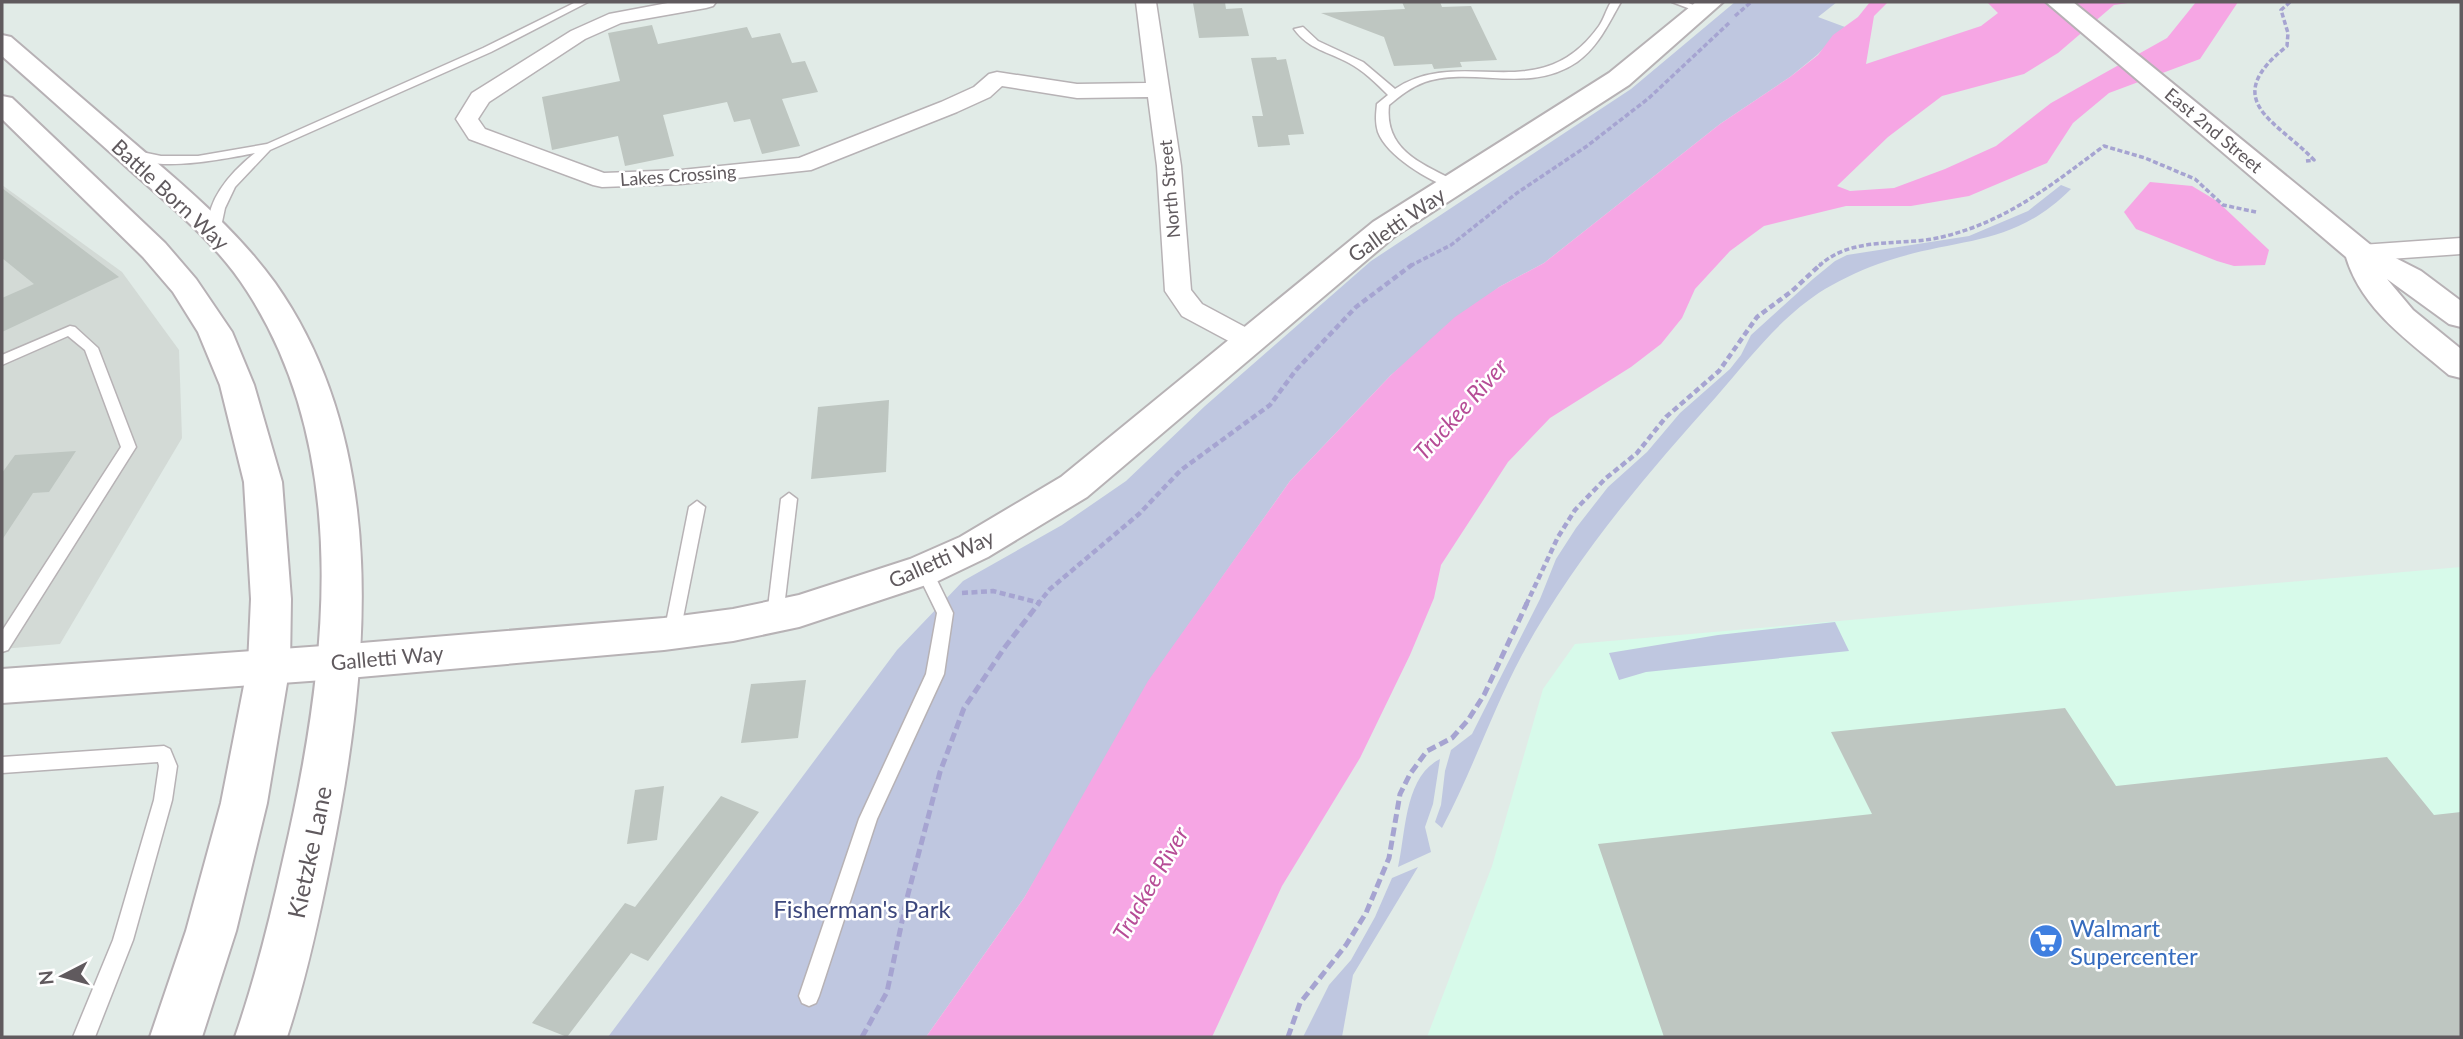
<svg xmlns="http://www.w3.org/2000/svg" width="2463" height="1039" font-family="Lato,sans-serif">
  <rect width="100%" height="100%" fill="#e1ebe7"/>
  <path fill="#d7faea" d="M 2461,567 L 2461,1037 L 1427,1037 L 1492,866 L 1543,689 L 1575,644 Z"/>
  <path fill="#d3dad6" d="M 2,185 L 122,272 L 179,350 L 182,438 L 60,644 L 2,649 Z"/>
  <g fill="#bfc7e0">
    <path d="M 1735,2 L 1837,2 L 1818,17 L 1845,27 L 1817,55 L 1790,77 L 1720,124 L 1544,263 L 1499,287 L 1391,375 L 1290,481 L 1187,627 L 1024,898 L 926,1037 L 608,1037 L 897,650 L 963,581 L 1062,525 L 1126,481 L 1205,406 L 1371,261 L 1631,89 Z"/>
    <path d="M 2061,185 L 2071,189 C 2012,248 1959,237 1887,261 C 1865,268 1844,278 1825,289 C 1781,316 1749,359 1716,397 C 1644,477 1574,559 1522,655 C 1492,711 1472,772 1442,828 L 1435,822 L 1441,805 L 1445,771 L 1451,750 L 1472,734 L 1540,599 L 1556,559 L 1576,528 L 1608,487 L 1647,452 L 1680,413 L 1730,369 L 1741,355 L 1751,335 L 1813,279 L 1835,261 L 1847,255 L 1969,236 L 2028,211 Z"/>
    <path d="M 1835,622 L 1849,651 L 1646,672 L 1619,680 L 1609,653 L 1718,635 Z"/>
    <path d="M 1440,759 L 1433,804 L 1425,827 L 1431,852 L 1398,867 C 1406,833 1404,777 1440,759 Z"/>
    <path d="M 1418,867 L 1353,975 L 1342,1037 L 1303,1037 L 1329,985 L 1351,960 L 1375,917 L 1392,878 Z"/>
  </g>
  <g fill="#f6a6e4">
    <path d="M 1870,2 L 1888,2 L 1874,16 L 1866,64 L 1981,26 L 1998,13 L 1987,2 L 2135,2 L 2114,5 L 2058,53 L 2024,74 L 1942,96 L 1888,137 L 1837,186 L 1850,191 L 1894,188 L 1945,169 L 1996,146 L 2051,103 L 2167,38 L 2196,2 L 2238,2 L 2200,59 L 2109,93 L 2073,123 L 2047,163 L 1969,196 L 1911,206 L 1846,206 L 1764,226 L 1730,251 L 1695,289 L 1682,318 L 1661,344 L 1631,367 L 1550,418 L 1508,462 L 1441,565 L 1434,598 L 1410,655 L 1360,758 L 1282,886 L 1212,1037 L 926,1037 L 1024,898 L 1148,681 L 1290,481 L 1391,375 L 1455,317 L 1499,287 L 1544,263 L 1720,124 L 1790,77 L 1818,55 L 1833,35 L 1858,17 Z"/>
    <path d="M 2150,182 L 2192,186 L 2217,201 L 2269,250 L 2265,265 L 2234,266 L 2217,261 L 2136,229 L 2124,212 Z"/>
  </g>
  <g fill="#bec6c1">
    <path d="M 1225,2 L 1226,9 L 1242,8 L 1249,36 L 1199,38 L 1193,3 Z"/>
    <path d="M 1402,2 L 1440,2 L 1442,7 L 1471,6 L 1497,60 L 1460,62 L 1462,67 L 1434,69 L 1432,64 L 1394,66 L 1384,37 L 1321,13 L 1405,9 Z"/>
    <path d="M 652,25 L 658,44 L 747,27 L 752,38 L 780,33 L 792,63 L 805,61 L 818,92 L 782,99 L 800,146 L 762,154 L 750,119 L 734,122 L 727,102 L 663,115 L 674,156 L 625,166 L 618,136 L 552,150 L 542,97 L 620,81 L 608,33 Z"/>
    <path d="M 1276,57 L 1277,60 L 1286,59 L 1304,134 L 1288,135 L 1290,145 L 1258,147 L 1252,116 L 1263,116 L 1251,58 Z"/>
    <path d="M 2,188 L 119,277 L 2,332 L 2,298 L 34,284 L 2,258 Z"/>
    <path d="M 889,400 L 886,472 L 811,479 L 818,407 Z"/>
    <path d="M 76,451 L 49,492 L 33,493 L 2,540 L 2,473 L 15,455 Z"/>
    <path d="M 806,680 L 798,738 L 741,743 L 751,684 Z"/>
    <path d="M 2065,708 L 2116,786 L 2387,757 L 2434,815 L 2461,812 L 2461,1037 L 1664,1037 L 1598,844 L 1872,814 L 1831,732 Z"/>
    <path d="M 664,786 L 657,840 L 627,844 L 635,790 Z"/>
    <path d="M 721,796 L 759,812 L 648,961 L 631,953 L 567,1037 L 532,1023 L 625,903 L 635,907 Z"/>
  </g>
  <g fill="none" stroke-linecap="round" stroke-linejoin="round">
    <g stroke="#b7b2b5" stroke-width="3">
      <g id="service">
        <path d="M 576,2 L 588,2 L 491,52 L 270,150 L 235,187 L 225,208 L 219,236 L 211,236 C 200,205 232,171 255,153 C 223,159 153,174 126,154 L 132,150 L 161,156 L 198,156 L 267,144 L 483,48 Z"/>
        <path d="M 1611,2 L 1621,2 C 1608,24 1599,46 1577,62 C 1529,95 1473,66 1425,82 C 1411,87 1400,96 1389,105 C 1384,151 1423,164 1457,182 L 1459,185 L 1453,189 C 1429,181 1387,156 1378,132 C 1375,122 1376,114 1377,104 L 1388,95 C 1376,83 1364,71 1349,63 C 1329,52 1308,49 1294,29 L 1303,27 L 1318,41 L 1363,62 L 1395,89 C 1463,44 1539,110 1599,26 C 1604,19 1606,10 1611,2 Z"/>
        <path d="M 1672,2 L 1686,2 L 1706,10 L 1701,13 Z"/>
        <path d="M 70,326 L 75,327 L 98,348 L 136,447 L 8,650 L 2,652 L 2,631 L 121,447 L 85,350 L 68,336 L 2,365 L 2,355 Z"/>
        <path d="M 789,493 L 797,499 L 783,616 L 781,621 L 769,621 L 767,616 L 781,499 Z"/>
        <path d="M 697,501 L 705,507 L 680,633 L 678,638 L 666,638 L 664,633 L 689,507 Z"/>
        <path d="M 924,564 L 930,566 L 953,613 L 944,674 L 877,819 L 819,996 L 816,1003 L 809,1006 L 802,1003 L 799,996 L 859,819 L 926,674 L 937,613 L 916,570 L 918,566 Z"/>
        <path d="M 164,746 L 170,749 L 177,766 L 172,800 L 133,940 L 95,1037 L 73,1037 L 113,940 L 154,800 L 159,766 L 158,762 L 2,773 L 2,757 Z"/>
      </g>
    </g>
    <g stroke="#b7b2b5" stroke-width="3">
      <g id="minor">
        <path d="M 673,2 L 716,2 L 713,6 L 706,8 L 621,23 L 585,39 L 489,102 L 478,119 L 485,129 L 604,173 L 681,170 L 799,158 L 941,102 L 974,87 L 989,74 L 997,72 L 1077,84 L 1146,83 L 1136,2 L 1156,2 L 1181,166 L 1191,290 L 1202,304 L 1258,334 L 1262,340 L 1258,346 L 1248,349 L 1238,346 L 1182,316 L 1165,291 L 1157,166 L 1148,97 L 1077,98 L 1002,86 L 990,97 L 957,112 L 811,170 L 681,184 L 602,187 L 593,185 L 469,139 L 456,119 L 472,93 L 571,31 L 609,14 Z"/>
        <path d="M 2461,238 L 2461,254 L 2361,261 L 2352,258 L 2348,253 L 2352,248 L 2361,245 Z"/>
      </g>
    </g>
    <g stroke="#b7b2b5" stroke-width="4">
      <path id="tertiary" d="M 1696,2 L 1723,2 L 1629,85 L 1395,236 L 1087,497 L 988,557 L 938,581 L 799,627 L 733,641 L 664,650 L 337,679 L 2,703 L 2,669 L 337,645 L 664,618 L 733,609 L 799,595 L 910,559 L 960,537 L 1061,477 L 1373,222 L 1609,73 Z"/>
    </g>
    <g stroke="#b7b1b5" stroke-width="4">
      <g id="secondary">
        <path d="M 2046,2 L 2073,2 L 2372,246 L 2421,271 L 2461,301 L 2461,327 L 2449,324 L 2387,279 L 2413,310 L 2461,349 L 2461,378 L 2449,375 C 2409,341 2362,310 2346,257 Z"/>
        <path d="M 2,35 L 11,37 C 52,72 92,107 133,142 C 183,185 236,229 275,283 C 392,449 369,671 331,859 C 319,919 306,979 287,1037 L 235,1037 C 255,979 270,919 283,860 C 326,676 355,458 247,291 C 218,245 172,207 131,171 C 88,132 45,94 2,56 Z"/>
        <path d="M 2,96 L 12,98 L 165,243 L 196,279 L 232,332 L 254,385 L 282,482 L 291,599 L 290,665 L 267,803 L 236,931 L 202,1037 L 150,1037 L 186,931 L 221,803 L 248,665 L 251,599 L 244,482 L 220,385 L 198,332 L 173,292 L 143,257 L 2,119 Z"/>
      </g>
    </g>
    <g stroke="#a6a4d1" stroke-width="3.5" stroke-dasharray="5 2.5" stroke-linecap="butt">
      <path d="M 2290,2 L 2281,10 L 2288,33 L 2287,46 C 2218,101 2276,120 2314,160 L 2306,161"/>
      <path d="M 1735,16 L 1751,2"/>
      <path d="M 1410,266 L 1451,245 L 1517,193 L 1587,146 L 1649,98 L 1729,23"/>
      <path d="M 1819,266 C 1852,235 1901,247 1942,237 C 2008,221 2051,185 2104,146 L 2145,158 L 2195,179 L 2223,205 L 2256,212"/>
    </g>
    <g stroke="#a6a4d1" stroke-width="4.5" stroke-dasharray="6 3.5" stroke-linecap="butt">
      <path d="M 962,593 L 993,591 L 1040,603"/>
      <path d="M 1037,605 L 1050,589 L 1139,514 L 1181,470 L 1270,405 L 1296,370 L 1356,307 L 1413,264"/>
      <path d="M 1526,605 L 1558,537 L 1575,510 L 1605,479 L 1637,453 L 1666,417 L 1719,371 L 1757,317 L 1792,291 L 1821,264"/>
    </g>
    <g stroke="#a6a4d1" stroke-width="5" stroke-dasharray="9 4.5" stroke-linecap="butt">
      <path d="M 862,1037 L 887,992 L 907,898 L 940,772 L 964,708 L 1005,647 L 1039,603"/>
      <path d="M 1288,1037 L 1300,1003 L 1346,945 L 1366,913 L 1389,858 L 1400,794 L 1410,774 L 1427,751 L 1452,738 L 1468,720 L 1484,695 L 1527,603"/>
    </g>
    <use href="#service" fill="#fff" fill-rule="evenodd"/>
    <use href="#minor" fill="#fff" fill-rule="evenodd"/>
    <use href="#tertiary" fill="#fff" fill-rule="evenodd"/>
    <use href="#secondary" fill="#fff" fill-rule="evenodd"/>
  </g>
  <defs>
    <g id="supermarket-disc" transform="scale(1.75)"><circle r="9.5" fill="#3f7fe0" stroke="#fff"/><path d="M-6-5.5h2.5l.6 2H6L4.5 2H-2.5L-4.4-4H-6ZM-1.5 3.2a1.3 1.3 0 1 0 .1 0ZM3 3.2a1.3 1.3 0 1 0 .1 0Z" fill="#fff"/></g>
  </defs>
  <g fill-rule="evenodd">
    <use href="#supermarket-disc" x="2046" y="941"/>
  </g>
  <g text-anchor="middle" dominant-baseline="central" stroke-width="5" stroke-linejoin="round" paint-order="stroke">
    <g font-size="18" fill="#605a5e" stroke="#fff">
      <text transform="translate(2214 130) rotate(40)">East 2nd Street</text>
      <text transform="translate(678 175) rotate(-4)">Lakes Crossing</text>
      <text transform="translate(1169 189) rotate(-95)">North Street</text>
    </g>
    <g font-size="21" fill="#605a5e" stroke="#fff">
      <text transform="translate(171 194) rotate(43)">Battle Born Way</text>
      <text transform="translate(1396 224) rotate(-35)">Galletti Way</text>
      <text transform="translate(941 558) rotate(-24)">Galletti Way</text>
      <text transform="translate(387 657) rotate(-5)">Galletti Way</text>
    </g>
    <g font-size="23" font-style="italic" fill="#b64c96" stroke="#fff">
      <text transform="translate(1460 409) rotate(-48)">Truckee River</text>
      <text transform="translate(1150 883) rotate(-60)">Truckee River</text>
    </g>
    <g font-size="24" fill="#605a5e" stroke="#fff">
      <text transform="translate(309 852) rotate(-78)">Kietzke Lane</text>
    </g>
    <g font-size="24" fill="#3c477d" stroke="#fff">
      <text x="862" y="908">Fisherman's Park</text>
    </g>
    <g font-size="24" fill="#366cbe" stroke="#fff" text-anchor="start">
      <text x="2070" y="927">Walmart<tspan x="2070" dy="28">Supercenter</tspan></text>
    </g>
  </g>
  <rect width="2463" height="1039" fill="none" stroke="#605a5e" stroke-width="7"/>
  <g transform="translate(63 976) rotate(264)" stroke="#ffffff" stroke-width="5" paint-order="stroke">
  <path d="M0-5L12 26L0 18L-12 26Z" fill="#605a5e"/>
  <text y="-10" font-size="19" font-weight="bold" text-anchor="middle" fill="#605a5e">N</text>
  </g>
</svg>
